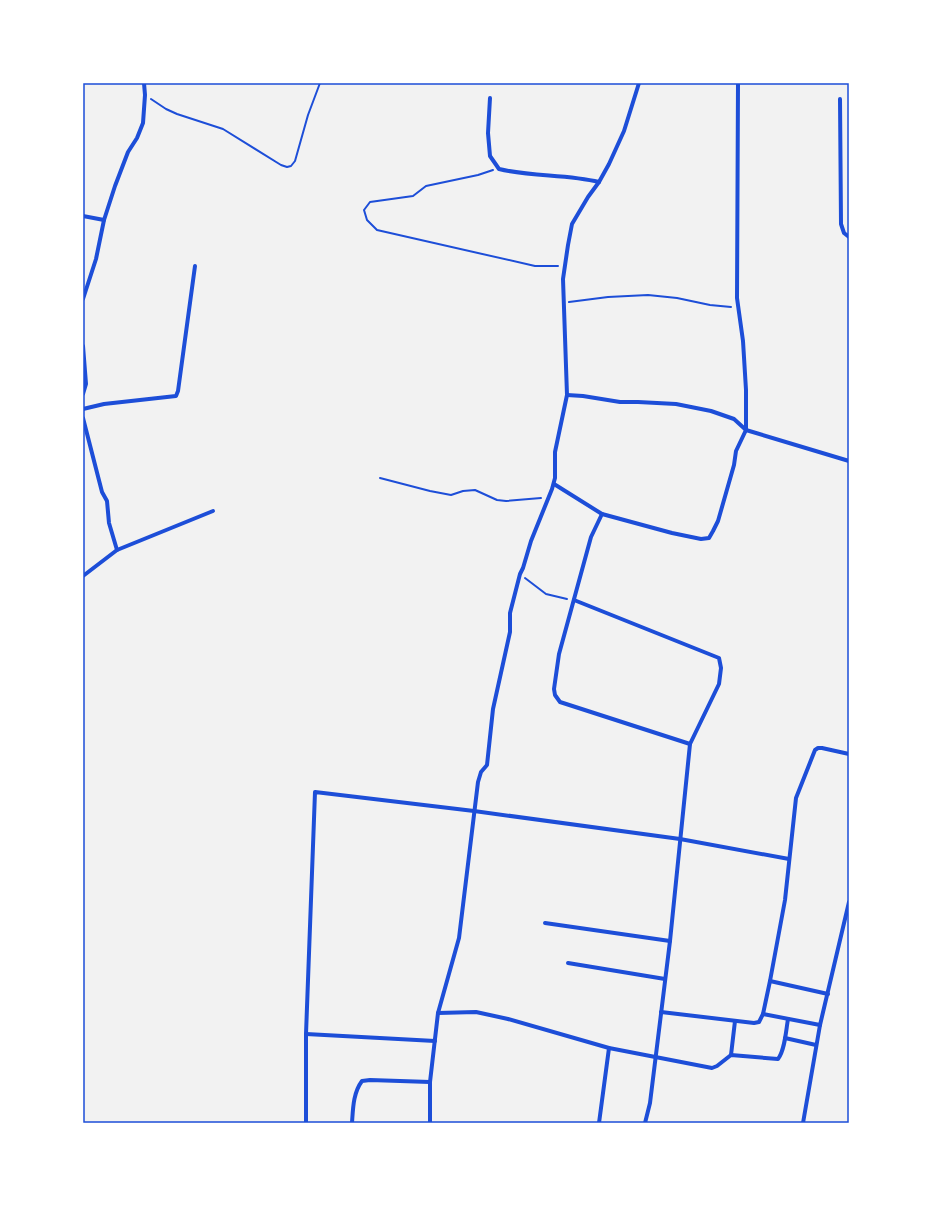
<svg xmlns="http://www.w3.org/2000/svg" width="932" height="1206" font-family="Literata,serif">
  <rect width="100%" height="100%" fill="#f2f2f2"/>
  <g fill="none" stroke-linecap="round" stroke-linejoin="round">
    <g stroke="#1d4ed8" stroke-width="2">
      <path d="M 151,99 L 166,109 L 177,114 L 223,129 L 281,165 L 287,167 L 291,166 L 295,161 L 308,115 L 320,83"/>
      <path d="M 493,170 L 478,175 L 426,186 L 413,196 L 370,202 L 364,210 L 367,220 L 377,230 L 535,266 L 558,266"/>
      <path d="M 569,302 L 608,297 L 648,295 L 677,298 L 710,305 L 731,307"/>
      <path d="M 380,478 L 430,491 L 451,495 L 463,491 L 475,490 L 497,500 L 506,501 L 541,498"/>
      <path d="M 525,578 L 546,594 L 567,599"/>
    </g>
    <g stroke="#1d4ed8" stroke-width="4">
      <path d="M 490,98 L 488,133 L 490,156 L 499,169 C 532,177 566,174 599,182"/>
      <path d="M 840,99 L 841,224 L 844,233 L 849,237"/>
      <path d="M 83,216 L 104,220"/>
      <path d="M 83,299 L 96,259 L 104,220 L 115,186 L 128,152 L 137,138 L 143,123 L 145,95 L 144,83"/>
      <path d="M 83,346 L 86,384 L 83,394"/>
      <path d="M 567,395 L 583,396 L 620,402 L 638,402 L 676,404 L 711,411 L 734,419 L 746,430 L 849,461"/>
      <path d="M 83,409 L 104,404 L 176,396 L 178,391 L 195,266"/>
      <path d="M 83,418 L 102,492 L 107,501 L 109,523 L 117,550"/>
      <path d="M 554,484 L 602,514"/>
      <path d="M 83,576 L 117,550 L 213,511"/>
      <path d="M 574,600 L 719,658 L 721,668 L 719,684 L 690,744 L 670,941 L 650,1103 L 645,1123"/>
      <path d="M 690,744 L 560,702 L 555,695 L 554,689 L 559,654 L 591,537 L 602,514 L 672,533 L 701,539 L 709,538 L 713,531 L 718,521 L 734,465 L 736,451 L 746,430 L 746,390 L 743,341 L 737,298 L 738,83"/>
      <path d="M 545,923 L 670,941"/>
      <path d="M 568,963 L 665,979"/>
      <path d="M 770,981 L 828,994"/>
      <path d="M 661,1012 L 754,1023 L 759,1022 L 763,1014 L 770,981 L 785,900 L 796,798 L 815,750 L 818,748 L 822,748 L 849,754"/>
      <path d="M 438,1013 L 476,1012 L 508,1019 L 609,1048 L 712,1068 L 717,1066 L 731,1055 L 778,1059 C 785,1050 786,1030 788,1019"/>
      <path d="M 763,1014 L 820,1025"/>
      <path d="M 306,1034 L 435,1041"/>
      <path d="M 785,1038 L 816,1045"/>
      <path d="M 731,1055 L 735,1021"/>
      <path d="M 306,1123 L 306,1034 L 315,792 L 474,811 L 680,839 L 789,859"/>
      <path d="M 352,1123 C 353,1109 353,1093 362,1081 L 370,1080 L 430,1082"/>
      <path d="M 430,1123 L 430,1082 L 438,1013 L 459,938 L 478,782 L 481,772 L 487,765 L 493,709 L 510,632 L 510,613 L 520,574 L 523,568 L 531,541 L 552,489 L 555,478 L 555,452 L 567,395 L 563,279 L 568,245 L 572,224 L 588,197 L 599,182 L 609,164 L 624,131 L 639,83"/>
      <path d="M 599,1123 L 609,1048"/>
      <path d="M 803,1123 L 820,1025 L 849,902"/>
    </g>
  </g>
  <rect width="932" height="1206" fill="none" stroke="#ffffff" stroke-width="168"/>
  <rect x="84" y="84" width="764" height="1038" fill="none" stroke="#1d4ed8" stroke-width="1.5"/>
</svg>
